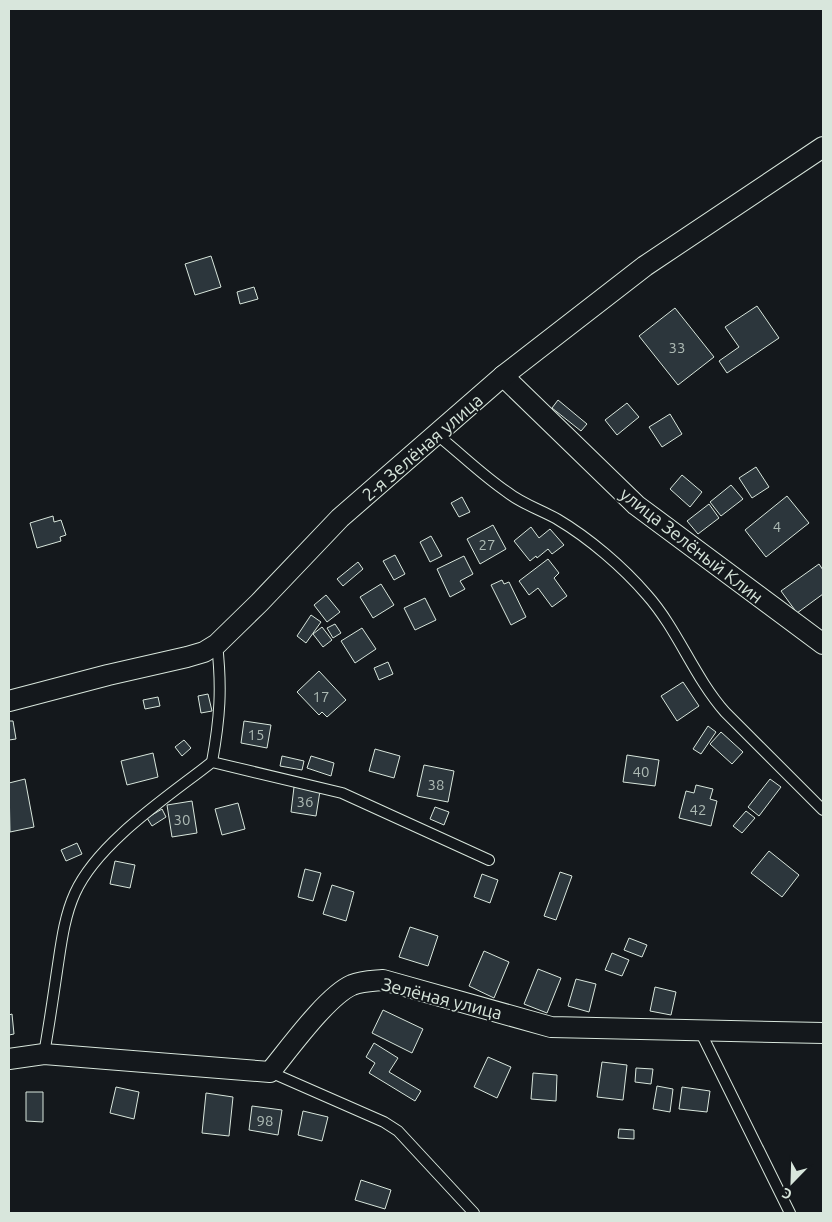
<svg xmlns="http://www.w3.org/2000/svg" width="832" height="1222" font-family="Ubuntu,sans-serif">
  <rect width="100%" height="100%" fill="#14181c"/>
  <g fill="#2c363c" stroke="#d8e6dc">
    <path d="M 211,256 L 221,287 L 195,295 L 185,264 Z"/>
    <path d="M 254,287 L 258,299 L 240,304 L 237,292 Z"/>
    <path d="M 757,306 L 779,338 L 727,373 L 719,361 L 739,347 L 725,327 Z"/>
    <path d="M 675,308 L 714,357 L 678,385 L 639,336 Z"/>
    <path d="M 558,400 L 587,424 L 581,431 L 552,408 Z"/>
    <path d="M 627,403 L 639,417 L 617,435 L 605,420 Z"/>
    <path d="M 670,414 L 682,434 L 662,447 L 649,427 Z"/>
    <path d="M 756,467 L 769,487 L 752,498 L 739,478 Z"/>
    <path d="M 682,475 L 702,492 L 690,507 L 670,489 Z"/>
    <path d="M 731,485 L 743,499 L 721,516 L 710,502 Z"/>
    <path d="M 787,496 L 809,523 L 766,557 L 745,530 Z"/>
    <path d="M 462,497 L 470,512 L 459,517 L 451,503 Z"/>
    <path d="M 709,504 L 719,518 L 698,534 L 687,521 Z"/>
    <path d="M 53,516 L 54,522 L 61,520 L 66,535 L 60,537 L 61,541 L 37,548 L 30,523 Z"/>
    <path d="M 493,525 L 506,549 L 480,564 L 467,539 Z"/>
    <path d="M 531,527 L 539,538 L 550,529 L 564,545 L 552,554 L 548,549 L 537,558 L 536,556 L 530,561 L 514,541 Z"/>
    <path d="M 431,536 L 442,556 L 430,562 L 420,542 Z"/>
    <path d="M 395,555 L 405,574 L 394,580 L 383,561 Z"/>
    <path d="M 464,556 L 473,574 L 460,581 L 465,589 L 450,597 L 437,569 Z"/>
    <path d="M 548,559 L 559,573 L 554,578 L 567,596 L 552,607 L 538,588 L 529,595 L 519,581 Z"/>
    <path d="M 358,562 L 363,569 L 343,586 L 337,579 Z"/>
    <path d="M 819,564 L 823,570 L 823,594 L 797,613 L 781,591 Z"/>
    <path d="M 502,580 L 504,584 L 509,582 L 526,617 L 511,625 L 491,585 Z"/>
    <path d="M 381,584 L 394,605 L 373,618 L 360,597 Z"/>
    <path d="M 326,595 L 340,612 L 327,622 L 314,605 Z"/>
    <path d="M 425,598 L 436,620 L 415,630 L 404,608 Z"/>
    <path d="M 311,615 L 321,622 L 306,643 L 297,636 Z"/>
    <path d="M 335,624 L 341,633 L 333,638 L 327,628 Z"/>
    <path d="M 322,627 L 332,640 L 323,647 L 313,634 Z"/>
    <path d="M 362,628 L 376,649 L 355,663 L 341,641 Z"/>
    <path d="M 388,662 L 393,674 L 379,680 L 374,668 Z"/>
    <path d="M 319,671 L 346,700 L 327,717 L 322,712 L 319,715 L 297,692 Z"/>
    <path d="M 683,682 L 699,706 L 677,721 L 661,696 Z"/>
    <path d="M 208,694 L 212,711 L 201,713 L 198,696 Z"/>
    <path d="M 158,697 L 160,706 L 145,709 L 143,700 Z"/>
    <path d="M 9,721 L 13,721 L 16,739 L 9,740 Z"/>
    <path d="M 244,721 L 271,725 L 267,748 L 241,743 Z"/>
    <path d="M 708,726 L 716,732 L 701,754 L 693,749 Z"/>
    <path d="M 721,732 L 743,752 L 732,764 L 710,744 Z"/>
    <path d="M 184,740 L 191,748 L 182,756 L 175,747 Z"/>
    <path d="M 375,749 L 400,756 L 394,778 L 369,771 Z"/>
    <path d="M 153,753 L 158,777 L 127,785 L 121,761 Z"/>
    <path d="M 627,755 L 659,760 L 655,786 L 623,782 Z"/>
    <path d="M 282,756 L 304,761 L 302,770 L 280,766 Z"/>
    <path d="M 311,756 L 334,763 L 331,776 L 307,768 Z"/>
    <path d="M 424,765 L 454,771 L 448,802 L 417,796 Z"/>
    <path d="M 25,779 L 34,827 L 10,832 L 9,783 Z"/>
    <path d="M 770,779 L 781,787 L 759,816 L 748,807 Z"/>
    <path d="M 696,785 L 713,789 L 710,799 L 717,801 L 711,826 L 679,818 L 686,791 L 694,793 Z"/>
    <path d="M 294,787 L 320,791 L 316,816 L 291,812 Z"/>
    <path d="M 192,801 L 197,833 L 172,837 L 167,805 Z"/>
    <path d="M 238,803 L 245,829 L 222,835 L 215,809 Z"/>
    <path d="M 435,807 L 449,812 L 444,825 L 430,819 Z"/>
    <path d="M 162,809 L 166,817 L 152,826 L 147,818 Z"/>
    <path d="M 746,811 L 755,818 L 742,833 L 733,826 Z"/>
    <path d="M 77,843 L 82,854 L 66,861 L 61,850 Z"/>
    <path d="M 769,851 L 799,875 L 782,897 L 751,873 Z"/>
    <path d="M 115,861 L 135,865 L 130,888 L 110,884 Z"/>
    <path d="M 305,869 L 321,873 L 313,901 L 298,897 Z"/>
    <path d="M 560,872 L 572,876 L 556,920 L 544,916 Z"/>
    <path d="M 482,874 L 498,880 L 490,903 L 474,897 Z"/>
    <path d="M 332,885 L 354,892 L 346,921 L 323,914 Z"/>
    <path d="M 410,927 L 438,936 L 428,966 L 399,957 Z"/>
    <path d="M 629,938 L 647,945 L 642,957 L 624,950 Z"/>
    <path d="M 484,951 L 509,962 L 494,998 L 469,986 Z"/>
    <path d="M 612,953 L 629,960 L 622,976 L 605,970 Z"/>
    <path d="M 538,969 L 561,978 L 547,1013 L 524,1004 Z"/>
    <path d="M 576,979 L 596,984 L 589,1012 L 568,1006 Z"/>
    <path d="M 655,987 L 676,992 L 671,1015 L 650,1011 Z"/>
    <path d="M 383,1010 L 423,1029 L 412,1053 L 372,1033 Z"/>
    <path d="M 12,1014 L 14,1034 L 9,1035 L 9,1015 Z"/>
    <path d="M 374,1043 L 398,1058 L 389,1072 L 421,1091 L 415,1101 L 369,1073 L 375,1063 L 366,1057 Z"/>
    <path d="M 488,1057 L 511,1067 L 497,1098 L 474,1087 Z"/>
    <path d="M 602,1062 L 627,1065 L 623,1100 L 597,1097 Z"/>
    <path d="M 636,1068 L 653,1069 L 651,1084 L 635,1082 Z"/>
    <path d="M 533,1073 L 557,1075 L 556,1101 L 531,1099 Z"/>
    <path d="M 657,1086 L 673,1089 L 670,1112 L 653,1109 Z"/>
    <path d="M 116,1087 L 139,1092 L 134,1119 L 110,1113 Z"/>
    <path d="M 682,1087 L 710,1091 L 707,1112 L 679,1109 Z"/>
    <path d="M 26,1092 L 43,1092 L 43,1122 L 26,1121 Z"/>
    <path d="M 206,1093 L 233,1097 L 229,1136 L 202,1133 Z"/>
    <path d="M 252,1106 L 282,1110 L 278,1135 L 249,1130 Z"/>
    <path d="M 303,1111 L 328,1117 L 322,1141 L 298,1135 Z"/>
    <path d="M 619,1129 L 634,1130 L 634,1139 L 618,1138 Z"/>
    <path d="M 361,1180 L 391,1190 L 385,1209 L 355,1200 Z"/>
  </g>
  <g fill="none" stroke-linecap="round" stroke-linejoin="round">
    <g stroke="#d8e6dc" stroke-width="12">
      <g id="service">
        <path d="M 436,434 C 460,453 482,475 507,492 C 522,504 541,510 557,519 C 589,538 623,567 647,595 C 678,630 694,677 725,712 L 823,810"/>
        <path d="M 212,762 C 220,718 222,688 217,644"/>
        <path d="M 699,1029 L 790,1213"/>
        <path d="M 44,1054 C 49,1026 53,998 57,971 C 61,945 64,917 75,893 C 98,842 169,796 212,762 L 342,793 L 489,860"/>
        <path d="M 270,1072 L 384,1122 L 398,1131 L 474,1213"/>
      </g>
    </g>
    <g stroke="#d8e6dc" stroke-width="22">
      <g id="minor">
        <path d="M 503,376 L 636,505 L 823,644"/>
        <path d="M 9,701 L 108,675 L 187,657 L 204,652 L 217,644 L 259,603 L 340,518 L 503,376 L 645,266 L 823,147"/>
        <path d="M 9,1059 L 44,1054 L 270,1072 C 289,1049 327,996 352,985 C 362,981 373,981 383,980 L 551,1027 L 823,1033"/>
      </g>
    </g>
    <use href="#service" stroke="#14181c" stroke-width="10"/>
    <use href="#minor" stroke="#14181c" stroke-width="20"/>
  </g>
  <g text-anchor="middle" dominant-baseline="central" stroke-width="4" stroke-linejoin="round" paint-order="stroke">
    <g font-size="15" fill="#adbab4">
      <text x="677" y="347">33</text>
      <text x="777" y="526">4</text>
      <text x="487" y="544">27</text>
      <text x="321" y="696">17</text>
      <text x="256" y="734">15</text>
      <text x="641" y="771">40</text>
      <text x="436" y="784">38</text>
      <text x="305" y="801">36</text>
      <text x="698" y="809">42</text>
      <text x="182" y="819">30</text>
      <text x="265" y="1120">98</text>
    </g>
    <g font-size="18" fill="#d8e6dc" stroke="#14181c">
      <text transform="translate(422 447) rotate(-41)">2-я Зелёная улица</text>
      <text transform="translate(692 545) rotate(38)">улица Зелёный Клин</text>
      <text transform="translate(442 998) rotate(14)">Зелёная улица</text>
    </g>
  </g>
  <rect width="832" height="1222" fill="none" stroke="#d8e6dc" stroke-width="20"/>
  <g transform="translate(792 1182) rotate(203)" stroke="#14181c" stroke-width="4" paint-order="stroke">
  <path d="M0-4L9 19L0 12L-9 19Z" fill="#d8e6dc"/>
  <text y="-8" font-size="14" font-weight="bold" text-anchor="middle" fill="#d8e6dc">С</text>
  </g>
</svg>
